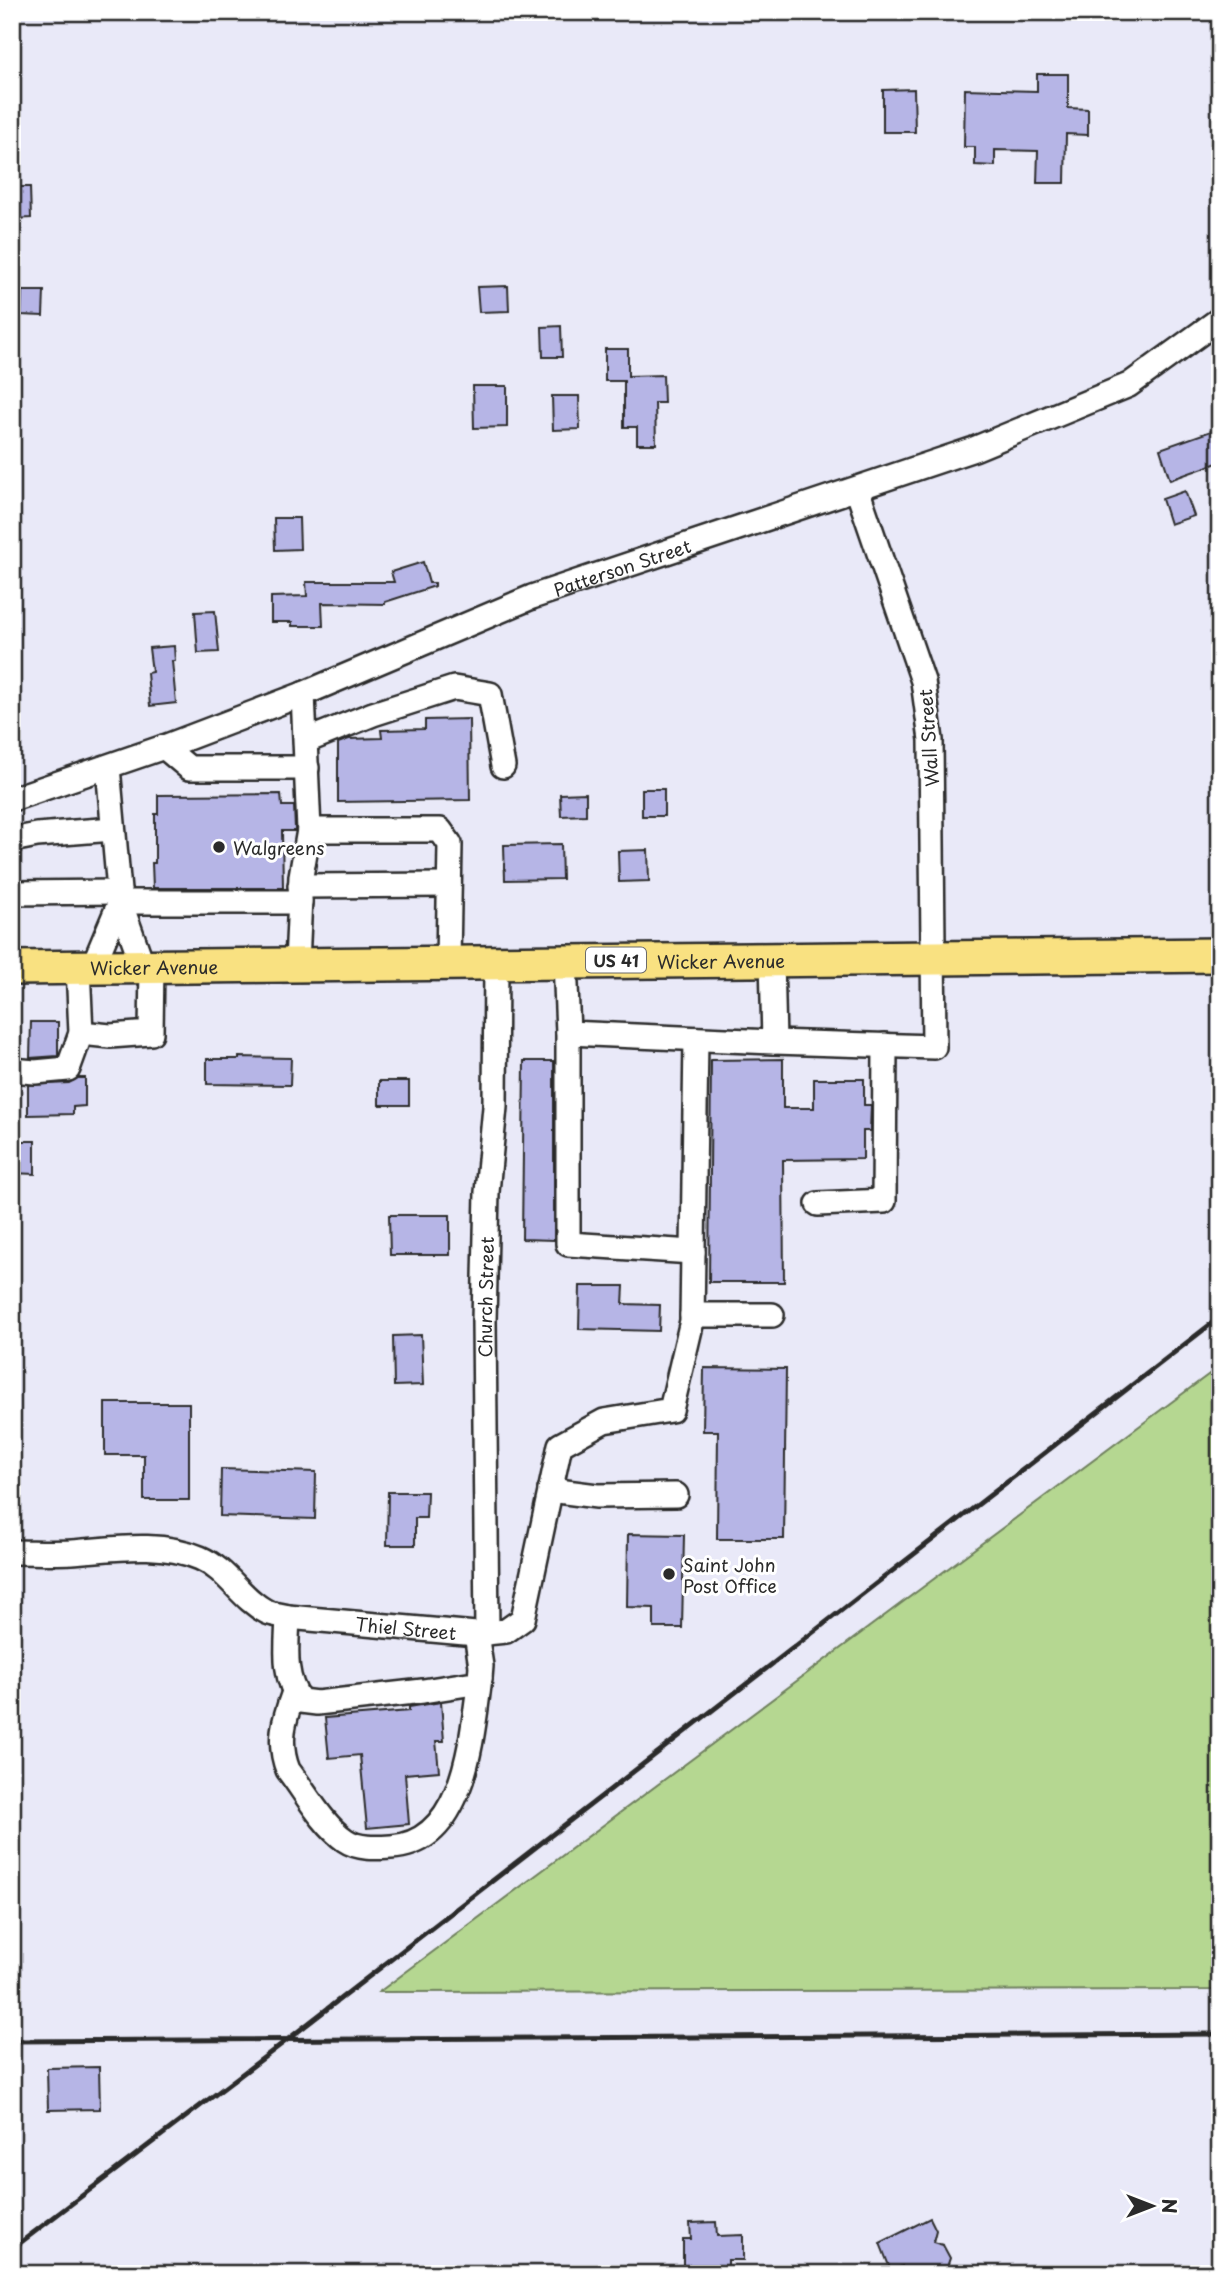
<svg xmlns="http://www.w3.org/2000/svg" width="1232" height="2286" font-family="'Playpen Sans',sans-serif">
  <rect width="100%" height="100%" fill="#e9e9f8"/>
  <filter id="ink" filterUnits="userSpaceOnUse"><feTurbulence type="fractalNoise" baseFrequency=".0143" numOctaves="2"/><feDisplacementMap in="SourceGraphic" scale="14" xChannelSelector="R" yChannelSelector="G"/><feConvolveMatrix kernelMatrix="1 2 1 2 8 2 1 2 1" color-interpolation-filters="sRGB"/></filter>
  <g filter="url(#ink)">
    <path fill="#b5d791" stroke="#70815e" stroke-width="2" d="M 1220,1366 L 1220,1990 L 379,1992 Z"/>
    <g fill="#b6b5e6" stroke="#2b2b2b" stroke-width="2">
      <path d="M 1037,74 L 1068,74 L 1068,108 L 1088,109 L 1088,135 L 1066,134 L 1065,183 L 1037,183 L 1038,151 L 995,150 L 995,166 L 975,165 L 975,147 L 964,147 L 965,89 L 1037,91 Z"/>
      <path d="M 914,89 L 915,132 L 883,132 L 883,90 Z"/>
      <path d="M 12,187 L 30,187 L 31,218 L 12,219 Z"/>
      <path d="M 508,286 L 509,311 L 479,312 L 477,287 Z"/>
      <path d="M 22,291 L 44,291 L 43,316 L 21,315 Z"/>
      <path d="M 561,326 L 562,357 L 543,357 L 542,327 Z"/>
      <path d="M 605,349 L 628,349 L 628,376 L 663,375 L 664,403 L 655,403 L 656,444 L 637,444 L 637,427 L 624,427 L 624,381 L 605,381 Z"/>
      <path d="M 473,386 L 507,386 L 507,427 L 474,428 Z"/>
      <path d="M 552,396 L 579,396 L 580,429 L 553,430 Z"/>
      <path d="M 1214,430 L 1220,447 L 1220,462 L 1170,480 L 1160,449 Z"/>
      <path d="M 1185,491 L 1194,516 L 1170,524 L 1162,499 Z"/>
      <path d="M 274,518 L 299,518 L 300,549 L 275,550 Z"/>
      <path d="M 423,562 L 429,583 L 435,583 L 435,586 L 385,602 L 385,604 L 322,603 L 323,626 L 292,626 L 292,622 L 271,622 L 271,597 L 307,596 L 306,582 L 394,582 L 391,572 Z"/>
      <path d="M 215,611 L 219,652 L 198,653 L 195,612 Z"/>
      <path d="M 174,646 L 175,661 L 172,661 L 176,703 L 150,706 L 147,673 L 152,672 L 149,648 Z"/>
      <path d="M 469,719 L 470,800 L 338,802 L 338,743 L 349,739 L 382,738 L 381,730 L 425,729 L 425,720 Z"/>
      <rect x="642" y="789" width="22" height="27"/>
      <path d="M 586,793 L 586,815 L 561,816 L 560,794 Z"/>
      <path d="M 281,794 L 282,806 L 294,806 L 295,829 L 295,831 L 282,831 L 283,888 L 153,888 L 152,863 L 155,863 L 155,814 L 158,814 L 158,795 Z"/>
      <path d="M 561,844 L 562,879 L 505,880 L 504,845 Z"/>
      <path d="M 648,850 L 649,881 L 619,882 L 618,851 Z"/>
      <path d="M 31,1022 L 58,1022 L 58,1056 L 30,1058 Z"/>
      <path d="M 239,1057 L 291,1058 L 290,1085 L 207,1084 L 207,1059 L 239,1059 Z"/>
      <path d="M 783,1059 L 783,1108 L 814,1108 L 814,1079 L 864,1079 L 864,1105 L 871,1105 L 870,1131 L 863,1131 L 863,1159 L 783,1160 L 784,1282 L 709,1282 L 711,1060 Z"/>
      <path d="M 524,1061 L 554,1061 L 554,1240 L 522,1239 Z"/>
      <path d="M 78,1078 L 85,1078 L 85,1106 L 73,1107 L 73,1114 L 28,1115 L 28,1085 L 69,1083 Z"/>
      <rect x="379" y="1081" width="30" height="24"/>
      <path d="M 12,1141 L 35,1141 L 35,1174 L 12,1173 Z"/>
      <path d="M 389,1215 L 450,1215 L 450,1255 L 390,1255 Z"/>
      <path d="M 580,1286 L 624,1286 L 623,1304 L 660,1305 L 659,1331 L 579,1329 Z"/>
      <path d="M 421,1335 L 423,1385 L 394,1386 L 393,1336 Z"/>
      <path d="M 704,1368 L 786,1369 L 784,1539 L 717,1539 L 718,1431 L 703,1431 Z"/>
      <path d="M 105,1403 L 189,1403 L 189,1500 L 144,1500 L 144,1455 L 105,1455 Z"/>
      <path d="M 221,1469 L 316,1472 L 315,1519 L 220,1516 Z"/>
      <path d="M 388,1492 L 427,1492 L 426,1518 L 415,1518 L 415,1545 L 387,1545 Z"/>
      <path d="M 628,1534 L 684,1535 L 682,1628 L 654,1628 L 654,1608 L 627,1607 Z"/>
      <path d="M 441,1702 L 444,1741 L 436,1741 L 439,1771 L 405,1774 L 409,1824 L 367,1828 L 360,1755 L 329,1758 L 325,1718 L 409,1711 L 409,1707 Z"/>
      <path d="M 99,2067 L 100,2109 L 48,2110 L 47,2068 Z"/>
      <path d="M 930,2218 L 936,2230 L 933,2242 L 943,2245 L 950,2258 L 948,2264 L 953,2274 L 906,2274 L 902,2266 L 891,2271 L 880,2243 Z"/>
      <path d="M 716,2222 L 717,2236 L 743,2235 L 743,2260 L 728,2260 L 728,2274 L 683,2274 L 683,2239 L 691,2239 L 690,2223 Z"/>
    </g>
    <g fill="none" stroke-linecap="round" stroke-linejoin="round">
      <g stroke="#2b2b2b" stroke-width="28">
        <g id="minor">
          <path d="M 306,741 L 373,714 L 454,688 L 490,694 L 503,766"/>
          <path d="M 164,747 L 189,768 L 307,768"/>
          <path d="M 108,767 L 120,902 L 143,966"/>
          <path id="s1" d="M 12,799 L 164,747 L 303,694 L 532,597 L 974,449 L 1129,385 L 1220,319"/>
          <path d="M 309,830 L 440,830 L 450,844 L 448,962"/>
          <path d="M 12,840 L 37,835 L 113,829"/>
          <path d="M 300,886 L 449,885"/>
          <path d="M 12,893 L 119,892"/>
          <path d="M 120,902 L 300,902"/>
          <path d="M 565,960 L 568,1033 L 774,1042 L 772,958"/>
          <path d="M 297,963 L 301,876 L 309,830 L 303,694"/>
          <path d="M 93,966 L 120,902"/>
          <path d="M 81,1033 L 110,1036 L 151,1033 L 152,965"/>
          <path d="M 568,1033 L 568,1244 L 693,1252"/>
          <path d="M 774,1042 L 934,1047 L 931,740 L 923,681 L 857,489"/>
          <path d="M 12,1070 L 35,1072 L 68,1069 L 81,1033 L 78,967"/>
          <path d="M 818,1204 L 884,1201 L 885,1045"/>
          <path d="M 692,1315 L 772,1315"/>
          <path d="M 550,1490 L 597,1496 L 676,1495"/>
          <path id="s2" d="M 12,1552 C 32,1552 52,1553 72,1552 C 115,1549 159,1541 200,1558 C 228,1570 241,1599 267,1612 C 273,1615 282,1615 288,1617 L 476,1634 L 506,1631 L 523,1619 L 560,1445 L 604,1421 L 671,1410 L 692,1321 L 696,1039"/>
          <path d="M 288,1617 C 287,1645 282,1678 301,1701 L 317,1703 L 423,1691 L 474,1683 L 480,1678 L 481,1666 L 476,1634"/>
          <path id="s3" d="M 487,1633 L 484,1321 L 487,1192 L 495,1107 L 496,961"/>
          <path d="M 294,1692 C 284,1719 277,1742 288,1770 C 305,1792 323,1825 345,1840 C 358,1849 376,1848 391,1847 C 466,1843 472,1734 480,1678"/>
        </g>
      </g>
      <g stroke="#2b2b2b" stroke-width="38">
        <g id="highway">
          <path id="s4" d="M 12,968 L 1220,955"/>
        </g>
      </g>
      <use href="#minor" stroke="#fff" stroke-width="23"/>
      <use href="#highway" stroke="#f9e181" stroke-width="33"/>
      <g stroke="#2b2b2b" stroke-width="5">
        <path d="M 12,2041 L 1220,2034"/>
        <path d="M 12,2249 L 287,2040 L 1220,1317"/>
      </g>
    </g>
  </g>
  <g fill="#2b2b2b" stroke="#fff" stroke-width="2.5">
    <circle cx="219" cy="847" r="7"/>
    <circle cx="669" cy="1574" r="7"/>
  </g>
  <g text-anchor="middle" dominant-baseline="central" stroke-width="6" stroke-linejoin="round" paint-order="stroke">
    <rect fill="#fff" stroke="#6b6b6b" stroke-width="2" x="586" y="947.5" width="60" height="25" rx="5"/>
    <g font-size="16" font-weight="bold" fill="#2b2b2b">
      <text x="616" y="960">US 41</text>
    </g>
    <g font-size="18" fill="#2b2b2b" stroke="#fff">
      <text stroke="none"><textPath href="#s1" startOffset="653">Patterson Street</textPath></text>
      <text transform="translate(928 738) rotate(-94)">Wall Street</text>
      <text stroke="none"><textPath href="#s4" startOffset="709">Wicker Avenue</textPath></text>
      <text stroke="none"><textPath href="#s4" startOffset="142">Wicker Avenue</textPath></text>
      <text stroke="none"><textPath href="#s3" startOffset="336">Church Street</textPath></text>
      <text stroke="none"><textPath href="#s2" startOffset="416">Thiel Street</textPath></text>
    </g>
    <g font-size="18" fill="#2b2b2b" stroke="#fff" text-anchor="start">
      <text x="233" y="847">Walgreens</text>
      <text x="683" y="1564">Saint John<tspan x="683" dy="21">Post Office</tspan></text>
    </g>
  </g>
  <rect width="1232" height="2286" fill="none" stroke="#fff" stroke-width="42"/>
  <rect x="21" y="21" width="1190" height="2244" fill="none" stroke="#2b2b2b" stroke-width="2.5" filter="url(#ink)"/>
  <g transform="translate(1152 2206) rotate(90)" stroke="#ffffff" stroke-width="5" paint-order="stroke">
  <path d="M0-5L12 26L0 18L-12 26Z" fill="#2b2b2b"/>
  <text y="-10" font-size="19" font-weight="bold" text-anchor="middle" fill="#2b2b2b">N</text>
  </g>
</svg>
